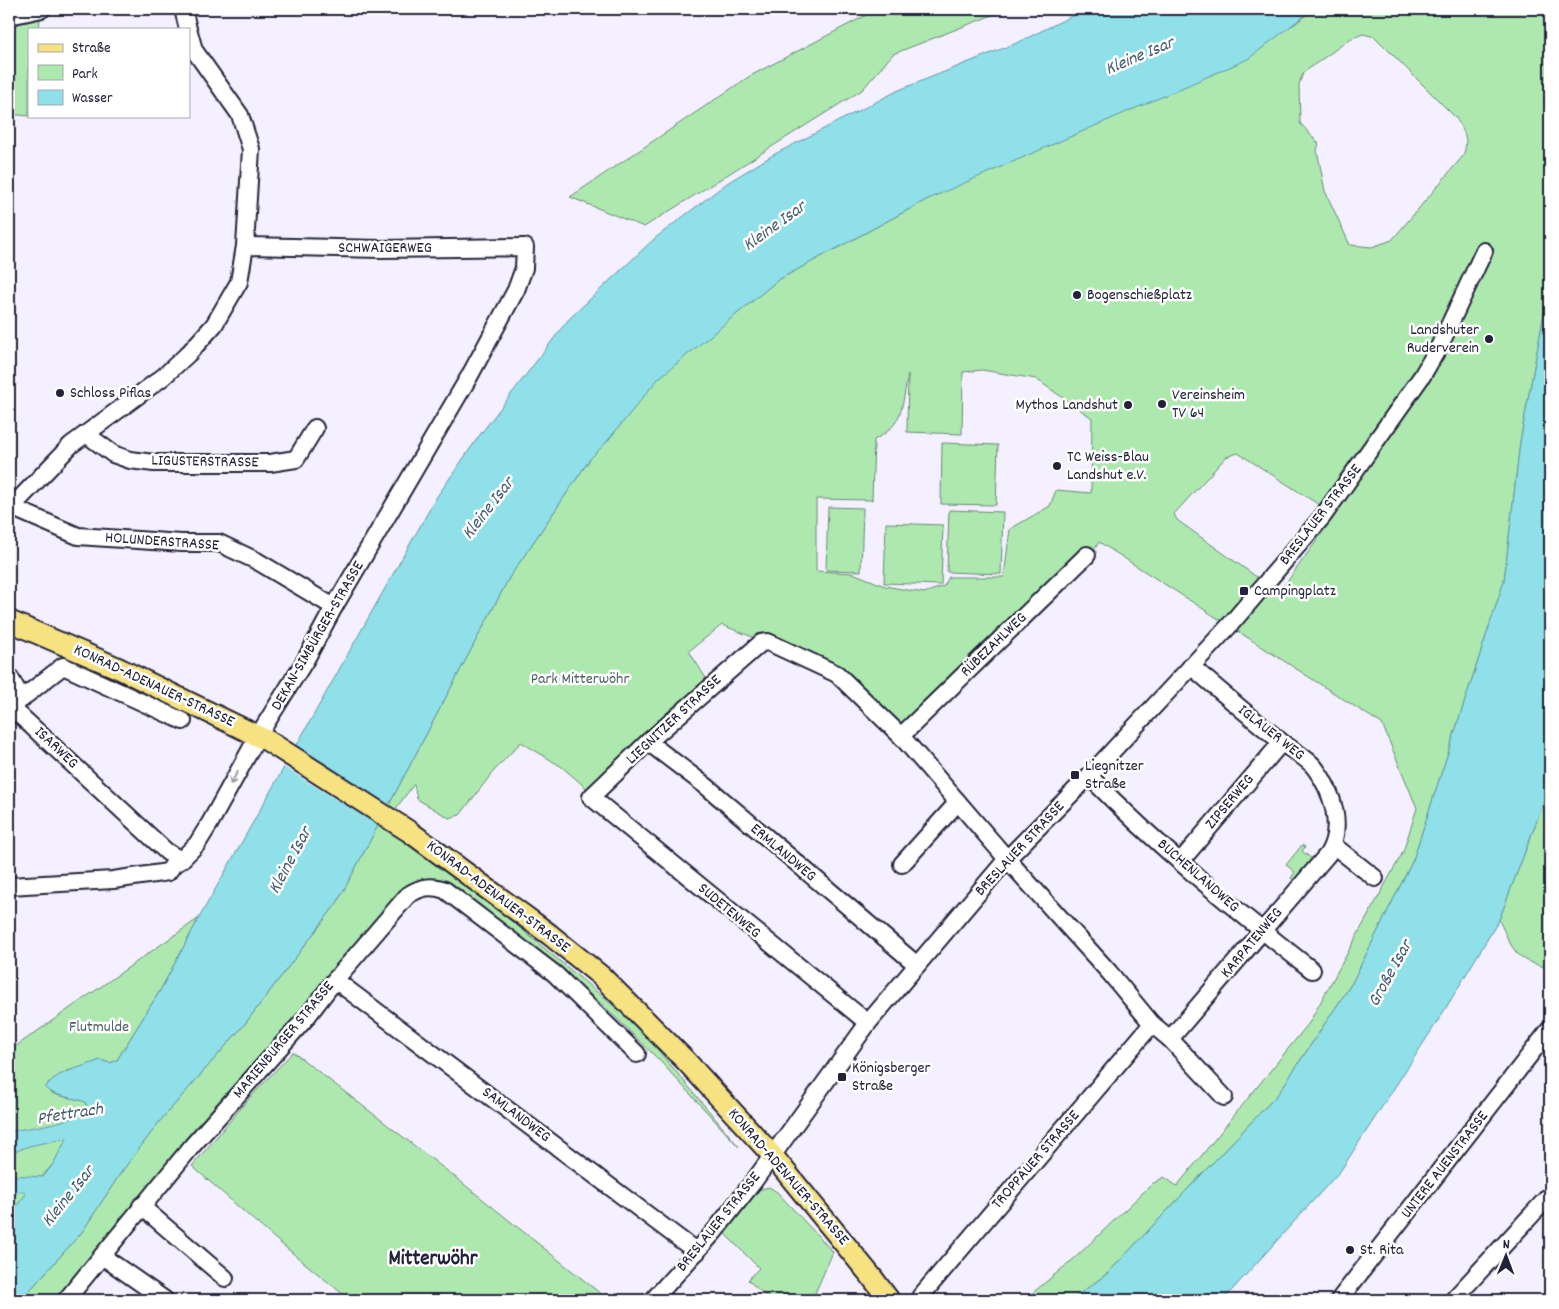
<svg xmlns="http://www.w3.org/2000/svg" width="1559" height="1309" font-family="Dekko,sans-serif">
  <rect width="100%" height="100%" fill="#f4f0ff"/>
  <filter id="ink" filterUnits="userSpaceOnUse"><feTurbulence type="fractalNoise" baseFrequency=".02" numOctaves="2"/><feDisplacementMap in="SourceGraphic" scale="10" xChannelSelector="R" yChannelSelector="G"/><feConvolveMatrix kernelMatrix="1 2 1 2 8 2 1 2 1" color-interpolation-filters="sRGB"/></filter>
  <g filter="url(#ink)">
    <g fill="#ade9af" stroke="#688675" fill-rule="evenodd">
      <path d="M 878,9 L 1008,9 L 893,54 L 862,90 L 644,227 L 570,197 L 750,76 Z"/>
      <path d="M 1313,9 L 1550,9 L 1550,282 L 1520,442 L 1504,581 L 1413,860 L 1352,983 L 1278,1094 L 1108,1273 L 1071,1300 L 1024,1300 L 1076,1257 L 1152,1184 L 1164,1177 L 1177,1186 L 1309,1023 L 1403,852 L 1417,808 L 1382,724 L 1099,542 L 1090,557 L 904,725 L 840,668 L 768,633 L 755,638 L 722,625 L 689,651 L 707,680 L 592,793 L 562,767 L 521,742 L 493,772 L 460,815 L 449,818 L 417,799 L 414,784 L 397,807 L 388,826 L 414,840 L 638,1026 L 739,1147 L 658,1059 L 604,1006 L 562,971 L 463,897 L 420,888 L 66,1300 L 21,1300 L 82,1232 L 120,1174 L 160,1121 L 244,1025 L 337,903 L 509,578 L 590,459 L 605,444 L 657,379 L 778,280 L 928,199 L 1295,24 ZM 1363,34 L 1375,37 L 1456,118 C 1465,133 1469,139 1463,156 L 1392,240 L 1372,247 L 1350,245 L 1325,191 L 1317,150 L 1319,144 L 1300,123 L 1299,84 L 1303,73 L 1350,39 ZM 982,370 L 1036,379 L 1092,418 L 1091,493 L 1056,490 L 1050,506 L 1010,529 L 1004,577 L 949,577 L 944,586 L 924,593 L 885,586 L 853,573 L 816,571 L 816,499 L 872,500 L 874,440 C 905,424 901,406 908,375 L 907,432 L 962,434 L 963,372 ZM 1238,453 L 1335,515 L 1279,593 L 1177,520 L 1174,514 L 1226,457 Z"/>
      <path d="M 40,19 L 39,29 L 29,29 L 29,116 L 9,114 L 9,26 Z"/>
      <path d="M 942,443 L 998,445 L 996,505 L 941,504 Z"/>
      <path d="M 828,507 L 863,508 L 861,571 L 826,570 Z"/>
      <path d="M 949,510 L 1003,512 L 1001,574 L 947,572 Z"/>
      <path d="M 886,523 L 943,525 L 941,585 L 884,583 Z"/>
      <path d="M 1550,786 L 1550,968 C 1515,961 1513,950 1499,920 Z"/>
      <path d="M 1302,845 L 1305,847 L 1302,851 L 1312,859 L 1319,850 L 1323,853 L 1297,883 L 1291,878 L 1295,872 L 1286,865 Z"/>
      <path d="M 199,918 L 161,989 L 117,1060 L 110,1063 L 100,1060 L 83,1067 L 67,1071 L 48,1083 L 50,1092 C 60,1098 74,1097 85,1102 L 87,1107 L 84,1112 L 76,1115 L 65,1143 L 53,1164 L 9,1215 L 9,1051 Z"/>
      <path d="M 293,1052 L 455,1177 L 606,1298 L 605,1300 L 350,1300 L 274,1238 L 192,1166 L 246,1102 Z"/>
      <path d="M 769,1187 L 777,1192 L 833,1252 L 812,1300 L 770,1300 L 748,1280 L 759,1268 L 724,1233 L 758,1190 Z"/>
    </g>
    <g fill="#8fe0e9" stroke="#6394a3">
      <path d="M 1086,9 L 1313,9 L 1248,59 L 928,199 L 778,280 L 658,379 L 605,444 L 590,459 L 509,578 L 337,903 L 244,1025 L 160,1121 L 120,1174 L 82,1232 L 21,1300 L 9,1300 L 9,1215 L 26,1194 L 23,1191 L 9,1196 L 9,1175 L 43,1177 L 53,1164 L 67,1138 L 29,1146 L 9,1154 L 9,1132 C 28,1127 78,1123 87,1107 L 85,1102 C 71,1096 57,1098 45,1088 C 55,1071 82,1068 100,1060 L 110,1063 L 117,1060 L 161,989 L 199,918 L 436,498 L 479,436 L 568,320 L 654,239 L 727,183 L 773,155 L 899,90 L 1019,42 Z"/>
      <path d="M 1550,282 L 1550,786 L 1499,920 L 1441,1016 L 1341,1170 L 1223,1300 L 1071,1300 L 1108,1273 L 1278,1094 L 1352,983 L 1413,860 L 1504,581 L 1520,442 Z"/>
    </g>
    <path fill="#f4f0ff" d="M 294,745 L 392,806 L 381,827 L 282,766 Z"/>
    <g fill="none" stroke-linecap="round" stroke-linejoin="round">
      <g stroke="#22223b" stroke-width="20">
        <g id="minor">
          <path d="M 183,9 L 188,29"/>
          <path d="M 9,16 L 42,9"/>
          <path d="M 86,434 L 113,454 L 130,460 L 154,463 L 270,463 L 296,459 L 315,428"/>
          <path d="M 11,507 L 78,536 L 182,543 L 219,543 L 257,561 L 334,607"/>
          <path d="M 9,510 L 71,445 L 163,377 L 188,354 L 214,325 L 239,282 L 245,246 L 251,149 L 240,115 L 194,50 L 189,32"/>
          <path d="M 9,676 L 22,699"/>
          <path d="M 901,736 L 1087,555"/>
          <path d="M 648,742 L 706,786 L 917,965"/>
          <path d="M 1089,776 C 1158,847 1234,909 1312,970"/>
          <path d="M 1333,845 L 1375,878"/>
          <path d="M 181,860 L 167,852 L 11,707 L 63,666 L 183,721"/>
          <path d="M 1180,862 L 1281,743"/>
          <path d="M 902,864 L 958,802"/>
          <path d="M 9,886 L 113,880 L 168,872 L 173,865 L 181,860 L 197,844 L 210,823 L 258,736 L 306,659 L 334,607 L 469,377 L 516,290 L 524,268 L 525,247 L 381,249 L 245,246"/>
          <path d="M 335,980 L 697,1252"/>
          <path d="M 868,1023 L 591,797 L 648,742 L 761,643 L 768,642 L 837,674 L 901,736 L 1007,859 L 1109,972 L 1152,1024 L 1170,1039 L 1224,1097"/>
          <path d="M 1170,1039 L 1328,854 C 1344,827 1333,792 1315,768 C 1306,756 1290,750 1279,740 C 1249,716 1220,691 1191,666"/>
          <path d="M 141,1206 L 225,1278"/>
          <path d="M 102,1256 L 165,1300"/>
          <path d="M 920,1297 L 1152,1024"/>
          <path d="M 66,1300 L 192,1146 L 306,1018 L 335,980 L 408,895 C 421,887 430,885 445,890 L 555,974 L 637,1054"/>
          <path d="M 653,1300 L 714,1232 L 754,1181 L 868,1023 L 1007,859 L 1089,776 L 1229,626 L 1323,516 L 1422,376 L 1440,345 L 1484,251"/>
          <path d="M 1339,1300 L 1550,1029"/>
          <path d="M 1453,1300 L 1550,1195"/>
        </g>
      </g>
      <g stroke="#22223b" stroke-width="24">
        <path id="major" d="M 9,621 L 118,668 L 268,741 L 410,832 L 549,934 L 601,976 L 686,1061 L 772,1155 L 871,1276 L 889,1300"/>
      </g>
      <use href="#minor" stroke="#fff" stroke-width="16"/>
      <use href="#major" stroke="#f6e281" stroke-width="20"/>
    </g>
    <defs><path id="oneway-shaft" d="M-6 0H5M1.5-3L5.5 0L1.5 3" fill="none" stroke-width="1.6" stroke-linecap="round" stroke-linejoin="round" transform="scale(1.25)"/></defs>
    <use stroke="#9c9ca7" href="#oneway-shaft" transform="translate(234 778) rotate(120)"/>
  </g>
  <g fill="#22223b" stroke="#fff" stroke-width="2">
    <circle cx="1077" cy="295" r="5"/>
    <circle cx="1489" cy="339" r="5"/>
    <circle cx="60" cy="393" r="5"/>
    <circle cx="1162" cy="404" r="5"/>
    <circle cx="1128" cy="405" r="5"/>
    <circle cx="1057" cy="466" r="5"/>
    <rect x="1239" y="586" width="10" height="10" rx="2.5"/>
    <rect x="1070" y="770" width="10" height="10" rx="2.5"/>
    <rect x="837" y="1072" width="10" height="10" rx="2.5"/>
    <circle cx="1350" cy="1250" r="5"/>
  </g>
  <g text-anchor="middle" dominant-baseline="central" stroke-width="5" stroke-linejoin="round" paint-order="stroke">
    <g font-size="16" fill="#22223b" stroke="#fff">
      <text x="385" y="248">SCHWAIGERWEG</text>
      <text transform="translate(205 462) rotate(1)">LIGUSTERSTRASSE</text>
      <text transform="translate(1321 515) rotate(-52)">BRESLAUER STRASSE</text>
      <text transform="translate(162 542) rotate(4)">HOLUNDERSTRASSE</text>
      <text transform="translate(318 636) rotate(-60)">DEKAN-SIMBÜRGER-STRASSE</text>
      <text transform="translate(994 645) rotate(-44)">RÜBEZAHLWEG</text>
      <text transform="translate(154 686) rotate(25)">KONRAD-ADENAUER-STRASSE</text>
      <text transform="translate(674 720) rotate(-43)">LIEGNITZER STRASSE</text>
      <text transform="translate(1271 733) rotate(38)">IGLAUER WEG</text>
      <text transform="translate(56 748) rotate(43)">ISARWEG</text>
      <text transform="translate(1230 802) rotate(-50)">ZIPSERWEG</text>
      <text transform="translate(1020 849) rotate(-47)">BRESLAUER STRASSE</text>
      <text transform="translate(783 853) rotate(40)">ERMLANDWEG</text>
      <text transform="translate(1198 876) rotate(41)">BUCHENLANDWEG</text>
      <text transform="translate(498 897) rotate(37)">KONRAD-ADENAUER-STRASSE</text>
      <text transform="translate(729 911) rotate(40)">SUDETENWEG</text>
      <text transform="translate(1252 943) rotate(-50)">KARPATENWEG</text>
      <text transform="translate(284 1040) rotate(-50)">MARIENBURGER STRASSE</text>
      <text transform="translate(516 1115) rotate(37)">SAMLANDWEG</text>
      <text transform="translate(1036 1160) rotate(-49)">TROPPAUER STRASSE</text>
      <text transform="translate(1445 1165) rotate(-52)">UNTERE AUENSTRASSE</text>
      <text transform="translate(788 1177) rotate(49)">KONRAD-ADENAUER-STRASSE</text>
      <text transform="translate(719 1222) rotate(-51)">BRESLAUER STRASSE</text>
    </g>
    <g font-size="16" fill="#22223b" stroke="#fff" text-anchor="start">
      <text x="1087" y="295">Bogenschießplatz</text>
      <text x="1479" y="330" text-anchor="end">Landshuter<tspan x="1479" dy="18">Ruderverein</tspan></text>
      <text x="70" y="393">Schloss Piflas</text>
      <text x="1172" y="395">Vereinsheim<tspan x="1172" dy="18">TV 64</tspan></text>
      <text x="1118" y="405" text-anchor="end">Mythos Landshut</text>
      <text x="1067" y="457">TC Weiss-Blau<tspan x="1067" dy="18">Landshut e.V.</tspan></text>
      <text x="1254" y="591">Campingplatz</text>
      <text x="1085" y="766">Liegnitzer<tspan x="1085" dy="18">Straße</tspan></text>
      <text x="852" y="1068">Königsberger<tspan x="852" dy="18">Straße</tspan></text>
      <text x="1360" y="1250">St. Rita</text>
    </g>
    <g font-size="16" fill="#4c5e5e" stroke="#fff">
      <text x="580" y="679">Park Mitterwöhr</text>
      <text x="99" y="1027">Flutmulde</text>
    </g>
    <g font-size="18" font-style="italic" fill="#435b6f" stroke="#fff">
      <text transform="translate(1140 57) rotate(-23)">Kleine Isar</text>
      <text transform="translate(775 227) rotate(-36)">Kleine Isar</text>
      <text transform="translate(489 509) rotate(-52)">Kleine Isar</text>
      <text transform="translate(291 861) rotate(-62)">Kleine Isar</text>
      <text transform="translate(1391 974) rotate(-61)">Große Isar</text>
      <text transform="translate(70 1115) rotate(-9)">Pfettrach</text>
      <text transform="translate(69 1197) rotate(-51)">Kleine Isar</text>
    </g>
    <g font-size="21" font-weight="bold" fill="#22223b" stroke="#fff">
      <text x="433" y="1260">Mitterwöhr</text>
    </g>
  </g>
  <rect width="1559" height="1309" fill="none" stroke="#fff" stroke-width="30"/>
  <rect x="15" y="15" width="1529" height="1279" fill="none" stroke="#22223b" stroke-width="2" filter="url(#ink)"/>
  <rect x="28" y="28" width="162" height="90" fill="#ffffff" stroke="#a7a7b1"/>
  <rect x="38" y="44" width="25" height="8" fill="#f6e281" stroke="#a7a7b1"/>
  <text x="72" y="52" font-size="15" fill="#22223b">Straße</text>
  <rect x="38" y="65" width="25" height="15" fill="#ade9af" stroke="#a7a7b1"/>
  <text x="72" y="78" font-size="15" fill="#22223b">Park</text>
  <rect x="38" y="90" width="25" height="15" fill="#8fe0e9" stroke="#a7a7b1"/>
  <text x="72" y="102" font-size="15" fill="#22223b">Wasser</text>
  <g transform="translate(1506 1256) rotate(1)" stroke="#ffffff" stroke-width="4" paint-order="stroke">
  <path d="M0-4L9 19L0 12L-9 19Z" fill="#22223b"/>
  <text y="-8" font-size="14" font-weight="bold" text-anchor="middle" fill="#22223b">N</text>
  </g>
</svg>
